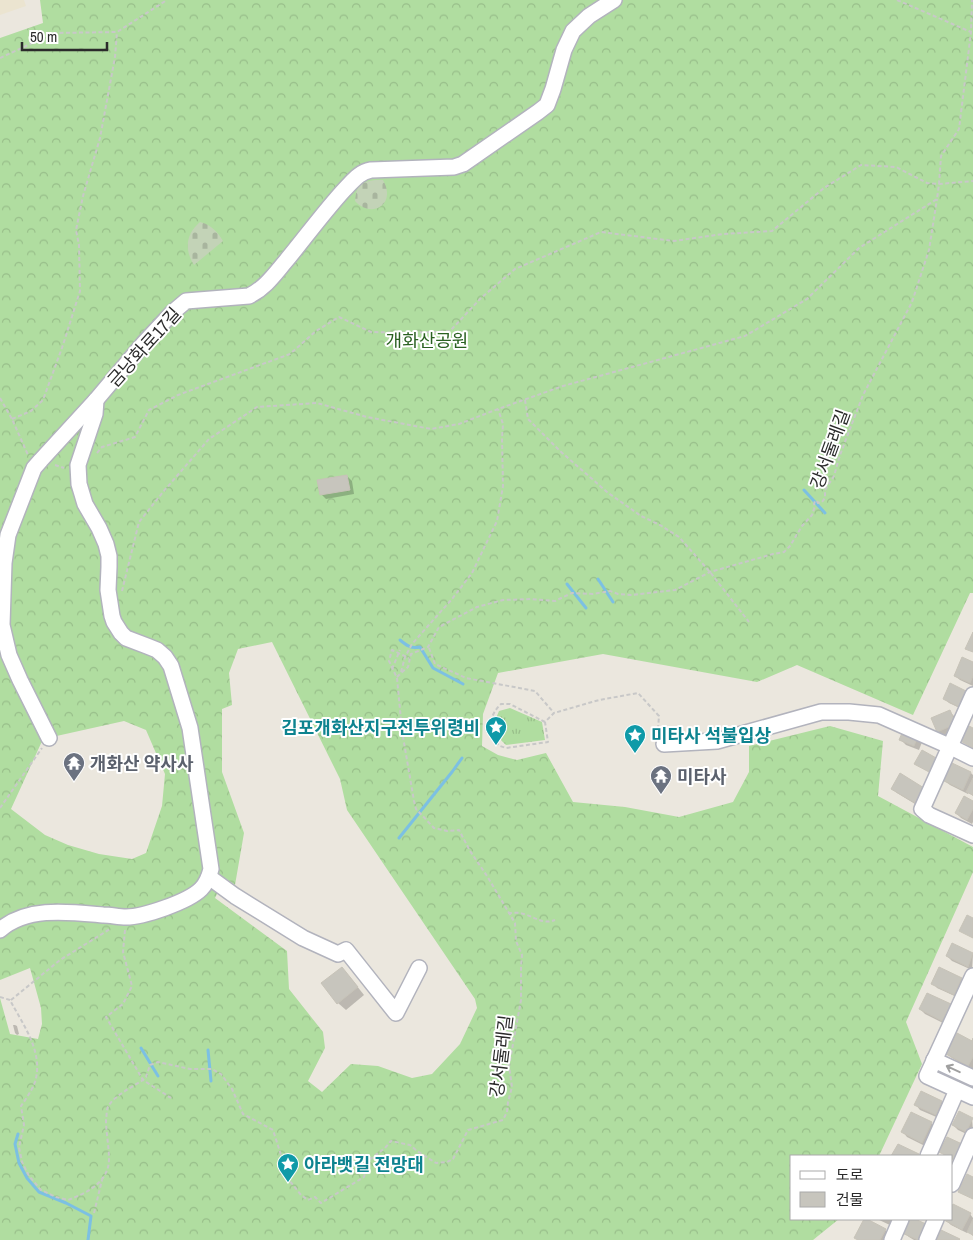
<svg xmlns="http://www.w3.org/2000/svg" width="973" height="1240" font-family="'Archivo Narrow','Noto Sans KR',sans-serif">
  <defs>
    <pattern id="grass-tufts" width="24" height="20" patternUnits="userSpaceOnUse" patternTransform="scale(1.25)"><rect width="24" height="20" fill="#b0dda0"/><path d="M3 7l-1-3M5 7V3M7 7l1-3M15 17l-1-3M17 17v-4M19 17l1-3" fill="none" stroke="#98be8a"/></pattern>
    <pattern id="forest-crowns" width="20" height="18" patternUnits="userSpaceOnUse" patternTransform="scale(1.25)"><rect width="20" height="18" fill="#b0dda0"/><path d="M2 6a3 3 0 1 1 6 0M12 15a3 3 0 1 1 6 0" fill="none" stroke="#98be8a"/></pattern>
    <pattern id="cemetery-stones" width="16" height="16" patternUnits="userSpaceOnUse" patternTransform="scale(1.25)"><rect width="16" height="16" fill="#c3d3b7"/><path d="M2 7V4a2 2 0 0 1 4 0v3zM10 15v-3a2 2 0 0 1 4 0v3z" fill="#a8b59e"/></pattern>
  </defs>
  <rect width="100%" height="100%" fill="#ebe7de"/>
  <path fill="#ebe4d0" d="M 0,0 L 24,0 L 26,6 L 0,15 Z"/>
  <path fill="url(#grass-tufts)" d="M 510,708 L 542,722 L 545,740 L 506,745 C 490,729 491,731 499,711 Z"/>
  <path fill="url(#forest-crowns)" fill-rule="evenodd" d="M 40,0 L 973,0 L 973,593 L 970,593 L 913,715 L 797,665 L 757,682 L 603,654 L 498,673 L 483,714 L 482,746 L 498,755 L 517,760 L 546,753 L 573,802 L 625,807 L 679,817 L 733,802 L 749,772 L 749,746 L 830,726 L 883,741 L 878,796 L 973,847 L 973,872 L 906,1022 L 922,1064 L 879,1156 L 792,1156 L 792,1219 L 839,1219 L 813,1240 L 0,1240 L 0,998 L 10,1034 L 38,1039 L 42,1024 L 41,1008 L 30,968 L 0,980 L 0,38 L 43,23 ZM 272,642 L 340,779 L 347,810 L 475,999 L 477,1008 L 460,1044 L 432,1074 L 412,1078 L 378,1066 L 351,1064 L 322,1092 L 308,1081 L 325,1048 L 323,1032 L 289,989 L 287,951 L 215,898 L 225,878 L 235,885 L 244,833 L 222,772 L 222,709 L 232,705 L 229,673 L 238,649 ZM 124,721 L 146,730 L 165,774 L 162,806 L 146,853 L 132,859 L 99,854 L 68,845 L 45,835 L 11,809 L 43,739 Z"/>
  <g fill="url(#cemetery-stones)">
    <path d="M 375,180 L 383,180 C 397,205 371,219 355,201 C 357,184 359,183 375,180 Z"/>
    <path d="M 200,222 C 211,225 217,231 223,241 L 194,265 C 184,249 186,234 200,222 Z"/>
  </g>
  <g fill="#0003">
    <path d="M 347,476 L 352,481 L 354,494 L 326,499 L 321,494 Z"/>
    <path d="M 973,663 L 973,686 L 960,680 L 955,676 Z"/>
    <path d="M 951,685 L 966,692 L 970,697 L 964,710 L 949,703 L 944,698 Z"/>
    <path d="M 949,711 L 954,716 L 960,729 L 943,736 L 938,731 Z"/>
    <path d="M 904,732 L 922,742 L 919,750 L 906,745 L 901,740 Z"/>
    <path d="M 971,773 L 973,775 L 973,796 L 968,792 L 968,794 L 950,785 L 945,781 Z"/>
    <path d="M 892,788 L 924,789 L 920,807 L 897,793 Z"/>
    <path d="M 973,803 L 973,822 L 972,824 L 961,818 L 956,813 Z"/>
    <path d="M 953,945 L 973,954 L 972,970 L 952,961 L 947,956 Z"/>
    <path d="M 349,976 L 364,995 L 346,1010 L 338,1003 Z"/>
    <path d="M 961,979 L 966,983 L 959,998 L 937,988 L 933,983 Z"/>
    <path d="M 950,1005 L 954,1010 L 947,1025 L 925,1014 L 920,1009 Z"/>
    <path d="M 13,1025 L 15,1025 L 17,1026 L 19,1034 L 17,1035 L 15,1033 Z"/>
    <path d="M 973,1041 L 973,1070 L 952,1058 L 947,1054 L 972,1042 Z"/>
    <path d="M 921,1093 L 942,1102 L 946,1107 L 941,1119 L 920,1110 L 916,1105 Z"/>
    <path d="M 972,1119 L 973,1131 L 971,1136 L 958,1130 L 953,1125 Z"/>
    <path d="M 931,1123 L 936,1128 L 927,1147 L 907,1137 L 903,1132 Z"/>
    <path d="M 953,1206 L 970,1214 L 973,1218 L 973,1236 L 968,1231 L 967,1233 L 951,1225 L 946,1220 L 947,1219 L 952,1219 L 952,1209 Z"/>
    <path d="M 877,1219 L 896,1219 L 892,1226 Z"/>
    <path d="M 911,1219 L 926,1225 L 925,1240 L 914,1240 L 909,1237 L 904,1233 Z"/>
    <path d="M 885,1230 L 889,1235 L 887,1240 L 858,1240 L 856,1238 Z"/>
  </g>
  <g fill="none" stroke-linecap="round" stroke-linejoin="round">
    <g stroke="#7cc0e3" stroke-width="3">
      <path d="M 804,490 L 825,513"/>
      <path d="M 598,579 L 613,602"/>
      <path d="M 567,584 L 586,608"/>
      <path d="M 400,640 C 406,645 411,649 420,647 L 433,668 L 463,684"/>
      <path d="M 399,838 L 452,772 L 462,758"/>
      <path d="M 141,1048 L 158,1076"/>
      <path d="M 208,1050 L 211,1081"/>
      <path d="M 18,1134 L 15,1144 L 19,1163 L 27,1178 L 39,1192 L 66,1203 L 91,1216 L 88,1240"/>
    </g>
  </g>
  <g fill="#c7c5bd" stroke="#c7c3b8">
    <path d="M 347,475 L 350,490 L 320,495 L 317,480 Z"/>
    <path d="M 973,632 L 973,652 L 965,649 Z"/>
    <path d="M 962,657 L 973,662 L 973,676 L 970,683 L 954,676 Z"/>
    <path d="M 950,683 L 966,691 L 959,707 L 943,699 Z"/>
    <path d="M 950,710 L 956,724 L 937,732 L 931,718 Z"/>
    <path d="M 967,725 L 973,728 L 973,748 L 959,740 Z"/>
    <path d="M 903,731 L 918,736 L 914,746 L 899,740 Z"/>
    <path d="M 922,750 L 938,759 L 931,773 L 914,764 Z"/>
    <path d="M 952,763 L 971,772 L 963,790 L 944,781 Z"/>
    <path d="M 900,773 L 924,788 L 915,803 L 891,789 Z"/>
    <path d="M 973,778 L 973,795 L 966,792 Z"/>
    <path d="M 964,796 L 973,801 L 973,809 L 967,820 L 955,813 Z"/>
    <path d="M 967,915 L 973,918 L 973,938 L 959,931 Z"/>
    <path d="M 952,943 L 973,953 L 968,967 L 946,956 Z"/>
    <path d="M 342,967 L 358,987 L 337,1004 L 321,983 Z"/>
    <path d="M 939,967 L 962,978 L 954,995 L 931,984 Z"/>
    <path d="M 927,993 L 951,1004 L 942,1021 L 919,1009 Z"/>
    <path d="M 957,1033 L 972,1041 L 973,1038 L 973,1057 L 968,1066 L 946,1054 Z"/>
    <path d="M 921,1091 L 942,1101 L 936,1115 L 914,1105 Z"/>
    <path d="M 959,1111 L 973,1118 L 966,1132 L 952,1125 Z"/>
    <path d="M 911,1112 L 932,1122 L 922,1143 L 901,1132 Z"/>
    <path d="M 947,1137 L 962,1144 L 954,1160 L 952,1159 L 952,1156 L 947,1156 L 939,1152 Z"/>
    <path d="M 898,1144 L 919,1154 L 918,1156 L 891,1156 Z"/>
    <path d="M 967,1174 L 973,1177 L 973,1199 L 958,1192 Z"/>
    <path d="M 953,1204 L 971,1213 L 962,1230 L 944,1220 L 945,1219 L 952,1219 L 952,1206 Z"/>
    <path d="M 864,1219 L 867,1219 L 886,1229 L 880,1240 L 858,1240 L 854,1238 Z"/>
    <path d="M 910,1219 L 915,1219 L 926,1224 L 918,1240 L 902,1233 Z"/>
    <path d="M 973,1219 L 973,1235 L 967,1232 Z"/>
    <path d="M 941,1230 L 960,1239 L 959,1240 L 936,1240 Z"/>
  </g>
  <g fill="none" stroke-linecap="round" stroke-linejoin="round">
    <g stroke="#b2b3bd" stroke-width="18">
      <g id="minor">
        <path d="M 973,695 L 922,809 L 929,815 L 973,835"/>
        <path d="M 49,738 L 20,680 L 9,655 L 2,625 L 4,563 L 8,535 L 34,468 L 41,460 L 96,400 L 144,343 L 173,312 L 186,301 L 249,296 C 265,288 274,275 285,262 C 305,238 323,213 344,190 C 352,182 359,172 371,170 L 454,167 L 463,164 L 538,112 L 547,105 L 553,89 L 564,50 L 573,31 L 589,16 L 614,0"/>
        <path d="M 664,744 L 717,741 L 821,712 L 849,712 L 879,715 L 949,746 L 973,758"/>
        <path d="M 209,877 L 235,896 L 303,938 L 338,954 L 346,950 L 396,1013 L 419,968"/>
        <path d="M 0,930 C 27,906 70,912 103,915 C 111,915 118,917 126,917 C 143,917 188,902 201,889 C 206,884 209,877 211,869 L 190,728 L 171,666 L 165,657 L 157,650 L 147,646 L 126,638 L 121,633 L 114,622 L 112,616 L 108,590 L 109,567 L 109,556 L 106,544 L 99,528 L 85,504 L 79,484 L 78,465 L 95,414 L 96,400"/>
        <path d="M 973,976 L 927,1076 L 973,1097"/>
        <path d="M 934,1060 L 973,1078"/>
        <path d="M 928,1156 L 957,1090"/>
        <path d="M 952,1184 L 973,1136"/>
        <path d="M 892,1240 L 901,1219"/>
        <path d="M 927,1240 L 936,1219"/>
      </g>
    </g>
    <g stroke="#c8c8c8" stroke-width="2" stroke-dasharray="4 2.5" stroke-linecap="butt">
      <path d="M 897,0 L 971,32"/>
      <path d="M 0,58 L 54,33 L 117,32 L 167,0"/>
      <path d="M 0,398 L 12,419 L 28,455"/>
      <path d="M 525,400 L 528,419 L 560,451 L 607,492 L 641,516 L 660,525 L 679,537 L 710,572 L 749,622"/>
      <path d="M 12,419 L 31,411 L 43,400 L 63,345 L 80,291 L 79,245 L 76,230 L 83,196 L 100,138 L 115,57 L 117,32"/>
      <path d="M 97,453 L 102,447 L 135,437 L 149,410 L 178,395 L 290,354 L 316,331 L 339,317 L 371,332 L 411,333 L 450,331 L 481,298 L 515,269 L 601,232 L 674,241 L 723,234 L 772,231 L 824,188 L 861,165 L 896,167 L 927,183 L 939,184 L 941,156 L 959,129 L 971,32 L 972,0"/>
      <path d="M 55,465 L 64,468"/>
      <path d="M 122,591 L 139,522 L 163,492 L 209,439 L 257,407 L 317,403 L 367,417 L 431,429 L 459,424 L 498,409 L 563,386 L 745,336 L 807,299 L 859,248 L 937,199 L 939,184 L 973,181"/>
      <path d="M 429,648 L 435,664 L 466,678 L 535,691 L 554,713"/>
      <path d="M 392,669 L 400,650"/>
      <path d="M 401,672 L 405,657 L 412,644 L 452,599 L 472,573 L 497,521 L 503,486 L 502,439 L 503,424 L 498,409"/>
      <path d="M 397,677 L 401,673 L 408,667 L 411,654 L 428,647 L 439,627 L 477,607 L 503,600 L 531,599 L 555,601 L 572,593 L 593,594 L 610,591 L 618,594 L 631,595 L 675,590 L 710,572 L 773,554 L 784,552 L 790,546 L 802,526 L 812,515 L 815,506 L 814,504 L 815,501 L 817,501 L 818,503 L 822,502 L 825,498 L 825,490 L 834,476 L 840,455 L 863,395 L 912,302 L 929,250 L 937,199"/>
      <path d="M 545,722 L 510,704 L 501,704 C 490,715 489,724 492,739 L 500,746 L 506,748 L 548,742 L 545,722 L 554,713 L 599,700 L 638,693 L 659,716 L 658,729 L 659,733"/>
      <path d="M 0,808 L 42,748"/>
      <path d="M 508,913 C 513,913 519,912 524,914 C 535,917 543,925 555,920"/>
      <path d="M 125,930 L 123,952 L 132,986 L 123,1004 L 106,1017 L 143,1080 L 171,1098"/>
      <path d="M 0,997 L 10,1000 C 23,1025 44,1052 35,1082 C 32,1090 26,1099 21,1106 L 24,1125 L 19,1147 L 22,1162 L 29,1176 L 41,1190 L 56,1197 L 68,1200 C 87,1193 109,1182 109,1159 C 109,1146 106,1133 106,1120 C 107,1115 106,1109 109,1105 C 116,1095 132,1087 143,1080 L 146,1077 L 150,1065 L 158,1062 L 190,1069 L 212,1069 L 221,1074 L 232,1089 L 243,1114 L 273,1130 L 289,1180 L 301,1195 L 308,1200 L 315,1197 L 321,1203 L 364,1177 L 369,1160 L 385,1148 L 391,1141 L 410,1145 L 417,1151 L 436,1163 L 447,1162 L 453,1159 L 468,1130 L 503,1120 L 507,1112 L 508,1102 L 512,1087 L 509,1066 L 521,1000 L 521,967 L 522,955 L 516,941 L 515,923 L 487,876 L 470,851 L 459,830 L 447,831 L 434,828 L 416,809 L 414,801 L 402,731 L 397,678 L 389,661 L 392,650 L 409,658"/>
      <path d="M 11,1000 L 60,960 L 110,929"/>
      <path d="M 94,1213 L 102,1180"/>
    </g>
    <use href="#minor" stroke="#fff" stroke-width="15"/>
  </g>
  <defs><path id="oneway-shaft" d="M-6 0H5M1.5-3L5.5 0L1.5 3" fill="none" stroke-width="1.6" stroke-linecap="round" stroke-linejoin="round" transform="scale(1.25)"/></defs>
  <use stroke="#a0a0a0" href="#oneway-shaft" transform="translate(953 1069) rotate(-155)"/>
  <defs>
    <g id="sight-pin" transform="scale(1.125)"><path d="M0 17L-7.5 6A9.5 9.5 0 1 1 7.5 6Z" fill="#0f9aa8" stroke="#fff"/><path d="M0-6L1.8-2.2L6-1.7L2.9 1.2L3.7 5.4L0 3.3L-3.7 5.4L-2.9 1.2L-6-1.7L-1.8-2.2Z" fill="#fff"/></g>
    <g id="temple-pin" transform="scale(1.125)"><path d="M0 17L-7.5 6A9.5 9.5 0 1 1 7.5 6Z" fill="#6b7280" stroke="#fff"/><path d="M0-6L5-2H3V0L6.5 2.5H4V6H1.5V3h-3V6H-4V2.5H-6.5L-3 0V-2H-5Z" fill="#fff"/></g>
  </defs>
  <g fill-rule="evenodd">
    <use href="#sight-pin" x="496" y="727"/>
    <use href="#sight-pin" x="635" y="735"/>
    <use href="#temple-pin" x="74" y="763"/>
    <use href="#temple-pin" x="661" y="776"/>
    <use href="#sight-pin" x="288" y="1164"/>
  </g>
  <g text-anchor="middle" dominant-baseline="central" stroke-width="4" stroke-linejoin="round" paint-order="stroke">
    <g font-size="18" fill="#2a6121" stroke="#fff">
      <text x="427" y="340">개화산공원</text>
    </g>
    <g font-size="18" fill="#2b2b2b" stroke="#fff">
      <text transform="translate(144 347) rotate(-48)">금낭화로17길</text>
      <text transform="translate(830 449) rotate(-70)">강서둘레길</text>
      <text transform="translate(501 1056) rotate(-83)">강서둘레길</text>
    </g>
    <g font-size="18" font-weight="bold" fill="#0d838f" stroke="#fff" text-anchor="start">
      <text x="480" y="727" text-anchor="end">김포개화산지구전투위령비</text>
      <text x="651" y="735">미타사 석불입상</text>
      <text x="304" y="1164">아라뱃길 전망대</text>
    </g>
    <g font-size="18" font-weight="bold" fill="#5b616d" stroke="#fff" text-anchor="start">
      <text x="90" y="763">개화산 약사사</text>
      <text x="677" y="776">미타사</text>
    </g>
  </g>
  <rect x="790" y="1155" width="162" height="65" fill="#ffffff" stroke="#aaaaaa"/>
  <rect x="800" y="1171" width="25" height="8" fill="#ffffff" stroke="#aaaaaa"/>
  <text x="836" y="1180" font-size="15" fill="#2b2b2b">도로</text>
  <rect x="800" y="1192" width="25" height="15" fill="#c7c5bd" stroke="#aaaaaa"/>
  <text x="836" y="1205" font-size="15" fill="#2b2b2b">건물</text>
  <path d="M22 42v8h85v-8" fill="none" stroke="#2b2b2b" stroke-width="2.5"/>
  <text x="30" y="42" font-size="15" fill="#2b2b2b" stroke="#ffffff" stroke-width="4" paint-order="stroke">50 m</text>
</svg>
